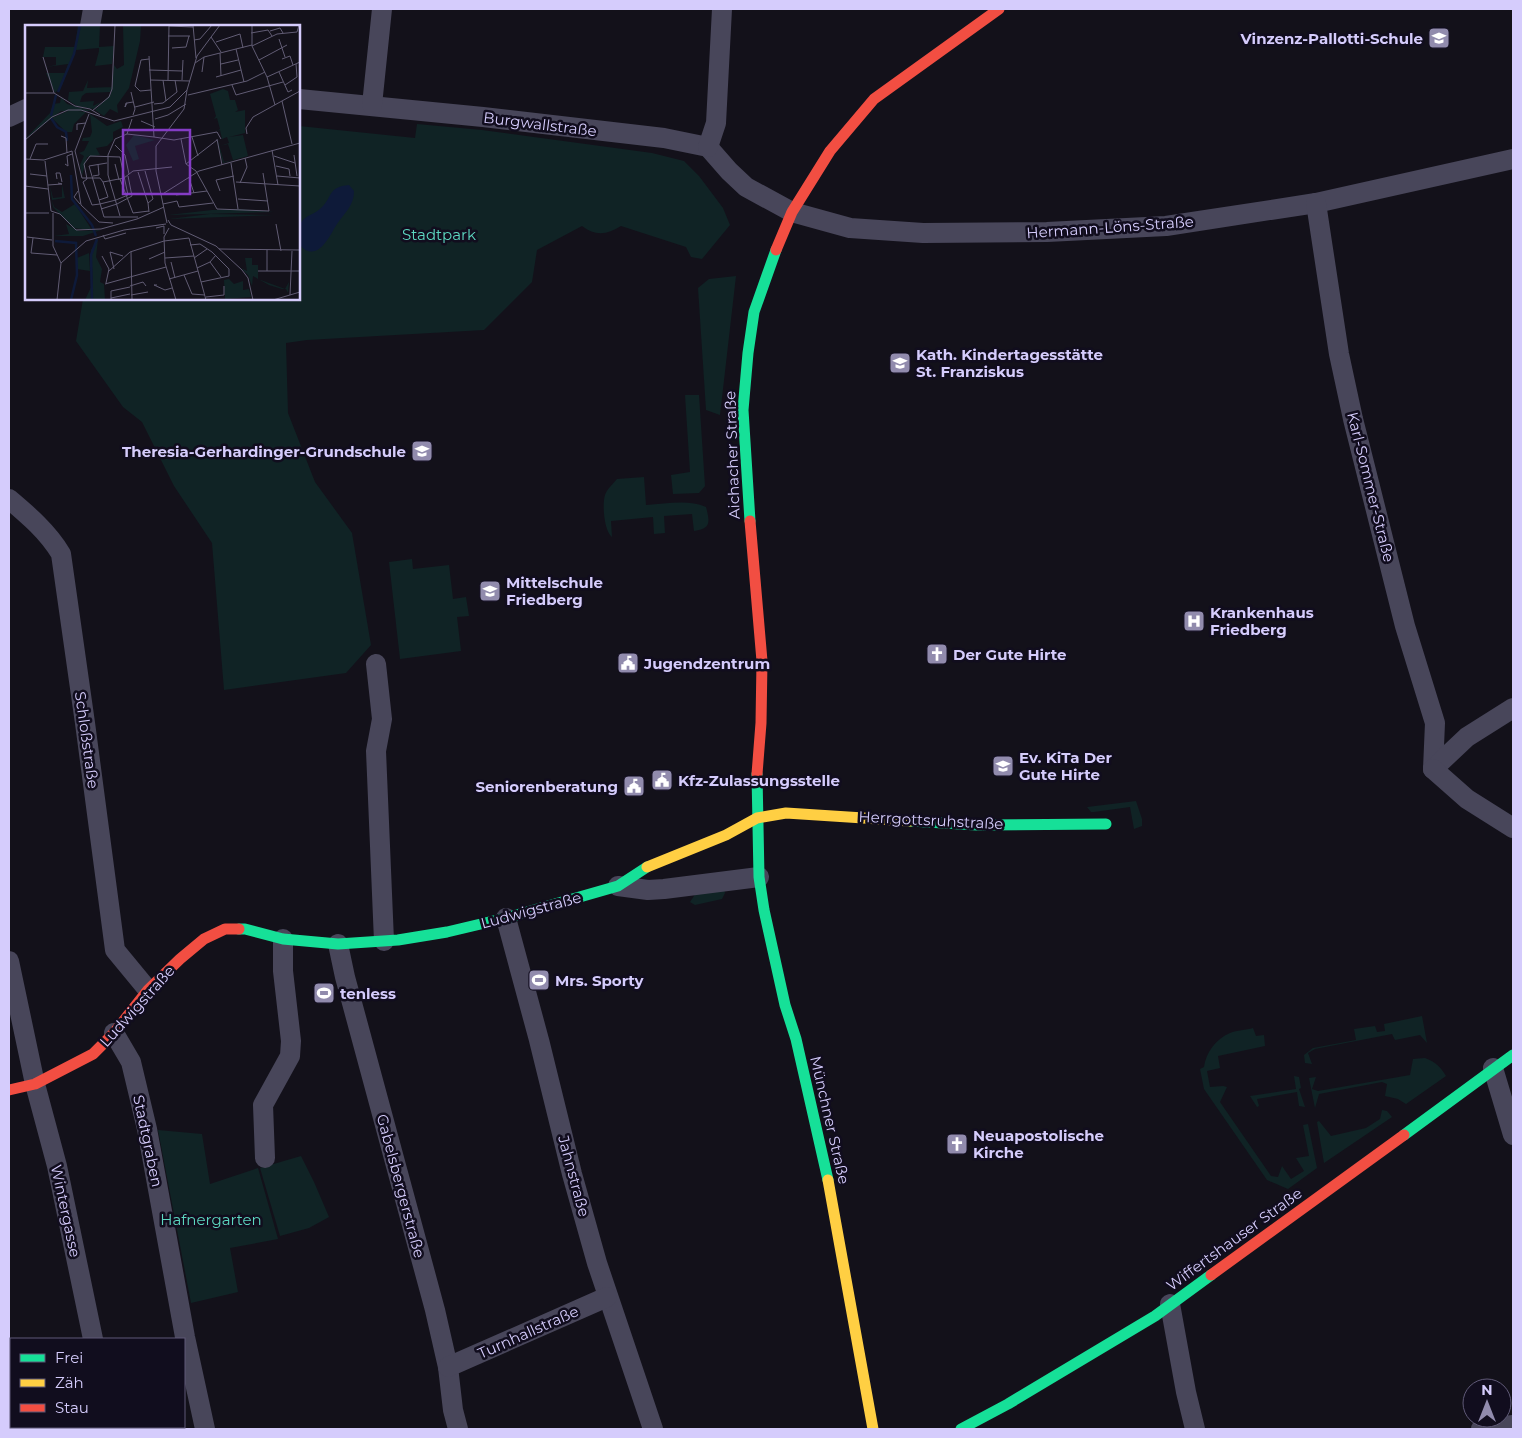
<svg xmlns="http://www.w3.org/2000/svg" width="1522" height="1438" font-family="Montserrat,sans-serif">
  <rect width="100%" height="100%" fill="#13111a"/>
  <g fill="#102325">
    <path d="M 417,124 L 482,130 L 652,153 L 684,161 L 699,176 L 723,208 L 730,225 L 702,259 L 691,257 L 686,247 L 621,226 C 607,235 595,236 582,226 L 537,250 L 532,282 L 484,330 L 307,340 L 286,343 L 288,413 L 315,482 L 352,533 L 371,645 L 346,673 L 224,690 L 212,543 L 174,486 L 142,422 L 123,407 L 76,341 L 83,299 L 299,299 L 299,126 L 415,138 Z"/>
    <path d="M 736,276 L 720,415 L 706,410 L 698,288 L 709,279 Z"/>
    <path d="M 685,395 L 699,395 L 705,486 L 699,493 L 673,494 L 671,475 L 690,472 Z"/>
    <path d="M 644,477 L 646,505 C 666,504 688,499 706,507 C 710,522 711,529 694,531 L 692,514 L 664,516 L 665,533 L 654,534 L 653,517 L 611,521 L 612,537 C 604,531 602,504 605,495 C 607,489 614,483 617,479 Z"/>
    <path d="M 412,559 L 413,569 L 449,565 L 453,599 L 466,597 L 469,616 L 457,617 L 461,651 L 400,659 L 389,562 Z"/>
    <path d="M 1136,801 L 1142,819 L 1142,826 L 1134,829 L 1130,807 L 1094,812 L 1091,812 L 1087,807 Z"/>
    <path d="M 724,888 L 725,893 L 722,899 L 695,905 L 690,902 L 696,893 Z"/>
    <path d="M 1422,1016 L 1427,1043 L 1420,1035 L 1395,1040 L 1392,1034 L 1315,1049 L 1308,1053 L 1312,1064 L 1305,1063 L 1304,1055 L 1313,1048 L 1356,1040 L 1354,1029 L 1375,1026 L 1377,1032 L 1385,1031 L 1384,1024 Z"/>
    <path d="M 1253,1028 L 1256,1036 L 1264,1035 L 1265,1046 L 1218,1056 L 1220,1068 L 1207,1071 L 1210,1087 L 1223,1086 L 1227,1087 L 1220,1102 L 1271,1176 L 1278,1177 L 1282,1166 L 1291,1179 L 1304,1171 L 1296,1158 L 1309,1156 L 1303,1125 L 1308,1124 L 1317,1168 L 1288,1189 L 1267,1180 L 1204,1089 L 1200,1069 L 1204,1067 C 1206,1052 1216,1039 1230,1033 C 1237,1030 1246,1030 1253,1028 Z"/>
    <path d="M 1425,1058 C 1435,1062 1440,1066 1446,1076 L 1406,1104 L 1398,1099 L 1385,1096 L 1387,1084 L 1382,1082 L 1319,1094 L 1315,1108 L 1309,1078 L 1316,1077 L 1312,1089 L 1318,1091 L 1410,1075 L 1413,1059 Z"/>
    <path d="M 1294,1076 L 1299,1077 L 1301,1088 L 1299,1089 L 1305,1107 L 1299,1106 L 1297,1092 L 1257,1099 L 1259,1106 L 1257,1107 L 1250,1096 L 1296,1089 Z"/>
    <path d="M 1382,1110 L 1387,1111 L 1392,1117 L 1324,1163 L 1317,1122 L 1319,1121 L 1331,1136 L 1366,1128 L 1380,1119 Z"/>
    <path d="M 158,1130 L 202,1134 L 210,1184 L 258,1168 L 278,1239 L 230,1248 L 238,1292 L 191,1303 Z"/>
    <path d="M 301,1156 L 314,1182 L 329,1217 L 309,1228 L 280,1236 L 260,1168 Z"/>
  </g>
  <path fill="#0e1a39" d="M 349,185 L 354,191 C 354,206 345,212 337,224 C 331,233 320,260 304,249 C 301,247 299,243 299,239 C 298,233 298,226 302,221 C 307,215 315,214 321,208 C 333,197 327,187 349,185 Z"/>
  <g fill="none" stroke-linecap="round" stroke-linejoin="round">
    <g stroke="#48465a" stroke-width="20">
      <path d="M 90,26 L 93,9"/>
      <path d="M 299,99 L 483,117 L 664,138 L 708,147"/>
      <path d="M 372,105 L 382,9"/>
      <path d="M 9,117 L 26,109"/>
      <path d="M 708,147 L 729,171 L 746,187 L 792,212 L 850,228 L 923,233 L 1047,232 L 1166,226 L 1316,203 L 1513,159"/>
      <path d="M 708,147 L 716,123 L 722,9"/>
      <path d="M 1316,203 L 1339,354 L 1353,419 L 1405,626 L 1435,723 L 1433,769"/>
      <path d="M 9,499 C 28,515 48,532 61,554 L 85,723 L 115,950 L 148,990"/>
      <path d="M 376,664 L 382,719 L 376,751 L 384,941"/>
      <path d="M 1433,769 L 1467,737 L 1513,708"/>
      <path d="M 1433,769 L 1467,799 L 1513,828"/>
      <path d="M 618,886 L 648,890 L 664,889 L 759,877"/>
      <path d="M 506,918 L 539,1040 L 572,1174 L 597,1263 L 653,1429"/>
      <path d="M 338,944 L 345,977 L 435,1310 L 448,1367 L 453,1410 L 458,1429"/>
      <path d="M 9,961 L 35,1084 L 57,1166 L 93,1339"/>
      <path d="M 114,1033 L 131,1062 L 147,1129 L 185,1337 L 205,1429"/>
      <path d="M 1493,1068 L 1513,1135"/>
      <path d="M 265,1158 L 263,1105 L 290,1056 L 291,1041 L 283,971 L 283,939"/>
      <path d="M 1170,1304 L 1186,1392 L 1195,1429"/>
      <path d="M 448,1367 L 607,1297"/>
      <path d="M 9,1383 L 11,1392"/>
      <path d="M 21,1427 L 22,1429"/>
      <path d="M 109,1427 L 109,1429"/>
      <path d="M 1481,1429 L 1513,1425"/>
    </g>
    <g stroke="#16e098" stroke-width="11">
      <path d="M 750,521 L 743,410 L 748,353 L 754,312 L 776,250"/>
      <path d="M 757,774 L 759,877 L 764,910 L 785,1005 L 796,1039 L 828,1180"/>
      <path d="M 910,821 L 977,825 L 1106,824"/>
      <path d="M 239,929 L 245,929 L 283,939 L 338,944 L 398,940 L 447,932 L 506,918 L 618,886 L 647,867"/>
      <path d="M 1404,1135 L 1513,1055"/>
      <path d="M 961,1429 L 1008,1404 L 1155,1316 L 1211,1275"/>
    </g>
    <g stroke="#ffcf43" stroke-width="11">
      <path d="M 647,867 L 726,835 L 757,818 L 786,813 L 910,821"/>
      <path d="M 828,1180 L 873,1429"/>
    </g>
    <g stroke="#f24e42" stroke-width="11">
      <path d="M 776,250 L 792,212 L 830,151 L 874,99 L 999,9"/>
      <path d="M 750,521 L 762,661 L 761,723 L 757,774"/>
      <path d="M 9,1090 L 35,1084 L 93,1054 L 114,1033 L 148,990 L 180,959 L 204,939 L 225,929 L 239,929"/>
      <path d="M 1211,1275 L 1404,1135"/>
    </g>
  </g>
  <defs>
    <g id="school-square" transform="scale(1.125)"><rect x="-9" y="-9" width="18" height="18" rx="4" fill="#918bad" stroke="#110d1e"/><path d="M0-5L7-2L0 1L-7-2ZM-4 1L0 2.5L4 1V4Q0 6-4 4Z" fill="#fff"/></g>
    <g id="hospital-square" transform="scale(1.125)"><rect x="-9" y="-9" width="18" height="18" rx="4" fill="#918bad" stroke="#110d1e"/><path d="M-5-5h3v3.5h4V-5h3V5h-3V1.5h-4V5h-3Z" fill="#fff"/></g>
    <g id="church-square" transform="scale(1.125)"><rect x="-9" y="-9" width="18" height="18" rx="4" fill="#918bad" stroke="#110d1e"/><path d="M-1.2-6h2.4v3.5h3.3v2.4h-3.3V6h-2.4V-.1h-3.3v-2.4h3.3Z" fill="#fff"/></g>
    <g id="civic-square" transform="scale(1.125)"><rect x="-9" y="-9" width="18" height="18" rx="4" fill="#918bad" stroke="#110d1e"/><path d="M-.6-6.5H3V-4.5H.6V-3L4-1V1h2V6H-6V1h2V-1L-.6-3ZM-1.2 2.5V6h2.4V2.5Z" fill="#fff"/></g>
    <g id="stadium-square" transform="scale(1.125)"><rect x="-9" y="-9" width="18" height="18" rx="4" fill="#918bad" stroke="#110d1e"/><path d="M0-5a6.5 5 0 1 0 0 10a6.5 5 0 1 0 0-10ZM-3.5-1.8h7v3.6h-7Z" fill="#fff"/></g>
  </defs>
  <g fill-rule="evenodd">
    <use href="#school-square" x="1439" y="38"/>
    <use href="#school-square" x="900" y="363"/>
    <use href="#school-square" x="422" y="451"/>
    <use href="#school-square" x="490" y="591"/>
    <use href="#hospital-square" x="1194" y="621"/>
    <use href="#church-square" x="937" y="654"/>
    <use href="#civic-square" x="628" y="663"/>
    <use href="#school-square" x="1003" y="766"/>
    <use href="#civic-square" x="662" y="780"/>
    <use href="#civic-square" x="634" y="786"/>
    <use href="#stadium-square" x="539" y="980"/>
    <use href="#stadium-square" x="324" y="993"/>
    <use href="#church-square" x="957" y="1144"/>
  </g>
  <g text-anchor="middle" dominant-baseline="central" stroke-width="5" stroke-linejoin="round" paint-order="stroke">
    <g font-size="15" font-weight="bold" fill="#d5ccfc" stroke="#110d1e" text-anchor="start">
      <text x="1423" y="38" text-anchor="end">Vinzenz-Pallotti-Schule</text>
      <text x="916" y="354">Kath. Kindertagesstätte<tspan x="916" dy="17">St. Franziskus</tspan></text>
      <text x="406" y="451" text-anchor="end">Theresia-Gerhardinger-Grundschule</text>
      <text x="506" y="582">Mittelschule<tspan x="506" dy="17">Friedberg</tspan></text>
      <text x="1210" y="612">Krankenhaus<tspan x="1210" dy="17">Friedberg</tspan></text>
      <text x="953" y="654">Der Gute Hirte</text>
      <text x="644" y="663">Jugendzentrum</text>
      <text x="1019" y="757">Ev. KiTa Der<tspan x="1019" dy="17">Gute Hirte</tspan></text>
      <text x="678" y="780">Kfz-Zulassungsstelle</text>
      <text x="618" y="786" text-anchor="end">Seniorenberatung</text>
      <text x="555" y="980">Mrs. Sporty</text>
      <text x="340" y="993">tenless</text>
      <text x="973" y="1135">Neuapostolische<tspan x="973" dy="17">Kirche</tspan></text>
    </g>
    <g font-size="15" fill="#d5ccfc" stroke="#110d1e">
      <text transform="translate(540 124) rotate(7)">Burgwallstraße</text>
      <text transform="translate(1110 227) rotate(-4)">Hermann-Löns-Straße</text>
      <text transform="translate(732 455) rotate(-92)">Aichacher Straße</text>
      <text transform="translate(1371 487) rotate(76)">Karl-Sommer-Straße</text>
      <text transform="translate(87 740) rotate(82)">Schloßstraße</text>
      <text transform="translate(931 820) rotate(3)">Herrgottsruhstraße</text>
      <text transform="translate(531 910) rotate(-15)">Ludwigstraße</text>
      <text transform="translate(137 1006) rotate(-48)">Ludwigstraße</text>
      <text transform="translate(830 1120) rotate(77)">Münchner Straße</text>
      <text transform="translate(148 1141) rotate(78)">Stadtgraben</text>
      <text transform="translate(574 1176) rotate(75)">Jahnstraße</text>
      <text transform="translate(401 1186) rotate(75)">Gabelsbergerstraße</text>
      <text transform="translate(66 1211) rotate(78)">Wintergasse</text>
      <text transform="translate(1234 1239) rotate(-36)">Wiffertshauser Straße</text>
      <text transform="translate(528 1332) rotate(-24)">Turnhallstraße</text>
    </g>
    <g font-size="15" fill="#5dd8c1" stroke="#110d1e">
      <text x="439" y="234">Stadtpark</text>
      <text x="211" y="1219">Hafnergarten</text>
    </g>
  </g>
  <g transform="translate(25 25)">
    <rect width="275" height="275" fill="#13111a"/>
    <path d="M 53,0 L 75,0 L 74,22 L 89,21 L 87,39 L 70,41 L 74,26 L 61,27 L 74,26 L 74,23 L 51,25 L 37,60 L 30,68 L 21,48 L 40,48 L 43,39 L 21,42 L 31,40 L 31,32 L 18,32 L 20,22 L 50,22 ZM 98,0 L 116,0 L 115,16 L 104,63 L 92,80 L 93,88 L 85,84 L 79,91 L 70,85 L 86,69 L 89,40 L 92,44 L 99,40 ZM 63,55 L 62,63 L 87,62 L 85,67 L 61,68 L 57,71 L 55,77 L 69,76 L 68,81 L 76,77 L 69,84 L 52,81 L 43,75 L 44,67 L 58,66 ZM 198,64 L 203,66 L 205,75 L 210,75 L 213,85 L 210,87 L 220,85 L 220,108 L 204,112 L 218,110 L 223,131 L 198,138 L 192,116 L 194,114 L 193,116 L 199,137 L 208,135 L 203,119 L 195,121 L 204,118 L 202,112 L 197,114 L 195,105 L 192,106 L 195,104 L 192,93 L 189,94 L 191,91 L 185,69 ZM 36,72 L 42,79 L 67,86 L 36,86 L 0,114 L 25,88 L 28,79 L 35,78 ZM 45,85 L 61,87 L 49,99 L 47,107 L 41,107 L 27,93 ZM 65,89 L 82,101 L 96,96 L 98,102 L 88,107 L 88,115 L 82,121 L 71,123 L 75,130 L 62,132 L 57,151 L 55,140 L 59,131 L 54,128 L 59,126 L 64,116 L 57,116 L 58,113 L 65,112 L 67,107 ZM 109,110 L 130,115 L 110,121 L 114,134 L 108,136 L 101,120 ZM 37,160 L 40,173 L 27,175 L 29,182 L 37,187 L 50,179 L 67,205 L 48,203 L 28,182 L 25,161 L 28,173 L 37,172 ZM 187,185 L 215,184 L 249,187 L 143,190 ZM 185,189 L 249,190 L 144,194 ZM 41,199 L 54,206 L 76,205 L 58,211 L 29,211 L 44,209 ZM 73,214 L 71,232 L 77,244 L 75,257 L 79,259 L 80,275 L 60,275 L 68,258 L 66,225 ZM 64,228 L 65,246 L 52,244 L 52,233 ZM 220,233 L 227,233 L 227,240 L 233,240 L 233,254 L 260,264 L 264,257 L 263,268 L 261,264 L 257,264 L 244,260 L 228,251 L 227,261 L 223,250 L 216,243 L 222,246 ZM 204,254 L 209,259 L 218,256 L 218,265 L 224,264 L 226,272 L 200,274 L 199,255 Z" fill="#102325"/>
    <path fill="none" stroke="#0e1a39" stroke-width="2.5" d="M 33,67 L 49,29 L 55,0M 26,91 L 31,70M 26,93 L 32,102 L 41,107 L 42,116M 46,150 L 47,174 L 67,200 L 71,211M 30,216 L 51,218 L 52,250 L 46,275M 67,275 L 66,230 L 72,214"/>
    <path fill="none" stroke="#615c74" stroke-width="1" d="M 168,0 L 171,33M 227,0 L 227,21 L 242,52 L 250,80M 144,1 L 168,2M 245,6 L 255,3 L 258,8M 226,8 L 243,5 L 247,11M 143,11 L 165,11M 186,12 L 196,27M 254,14 L 260,32M 169,15 L 175,14 L 187,0M 191,17 L 215,9 L 218,23M 227,21 L 252,9 L 272,7 L 274,0M 147,23 L 161,22 L 164,11M 211,24 L 219,57M 195,28 L 196,51M 124,31 L 129,112M 18,32 L 29,68M 124,34 L 116,35 L 110,61 L 115,66 L 126,65M 257,34 L 265,31 L 268,40M 234,35 L 262,20M 170,38 L 179,32 L 227,20M 196,39 L 213,35M 124,45 L 157,46M 177,47 L 179,32M 254,47 L 263,67 L 267,65M 191,52 L 216,45M 242,52 L 275,37M 125,55 L 165,56M 138,55 L 141,76M 143,55 L 144,0M 157,55 L 158,35M 207,60 L 211,70 L 258,57M 260,60 L 272,52 L 271,39M 106,67 L 110,84 L 108,90M 0,68 L 29,68 L 50,81 L 65,84 L 75,90M 163,70 L 222,56 L 240,47M 257,76 L 267,119M 102,78 L 100,82 L 101,78 L 102,78 L 108,77M 129,79 L 138,78 L 152,67 L 150,55M 110,82 L 129,77M 67,86 L 84,72 L 87,64 L 90,0M 130,94 L 143,90 L 161,79M 116,96 L 130,102M 52,105 L 52,99 L 61,98M 102,109 L 107,94M 222,109 L 221,103 L 228,92 L 275,66M 36,111 L 41,113 L 42,128M 129,112 L 149,115 L 192,107 L 196,114M 167,112 L 173,131M 156,114 L 161,139M 192,114 L 197,140M 0,115 L 27,92 L 43,85 L 56,85 L 89,96 L 145,82 L 162,65 L 172,31 L 195,0M 90,120 L 100,130 L 104,149M 247,125 L 253,160M 47,126 L 56,180 L 74,197 L 88,198M 50,126 L 57,153 L 75,153 L 78,157 L 83,172 L 74,175M 50,126 L 64,89M 269,130 L 272,151M 249,131 L 270,138M 0,134 L 19,135 L 47,126M 5,134 L 11,119 L 23,119M 20,136 L 26,186 L 35,189 L 51,205 L 76,204 L 112,194 L 139,182M 82,138 L 64,141 L 79,192 L 113,192M 206,138 L 213,184M 40,139 L 43,141 L 42,131 L 47,129M 90,139 L 94,155M 161,139 L 171,146 L 192,184 L 244,186 L 238,148M 161,139 L 192,115M 251,141 L 264,144 L 265,151M 120,146 L 128,174 L 123,178 L 124,187M 113,147 L 123,178M 5,149 L 22,151M 68,151 L 74,150 L 73,139M 252,151 L 275,153M 164,153 L 169,168M 32,154 L 31,148 L 35,148 L 37,157M 95,154 L 108,188 L 124,186M 78,157 L 99,153 L 108,146 L 147,142M 211,157 L 275,161M 215,158 L 222,142 L 220,133M 23,160 L 37,159 L 33,158M 0,161 L 23,164M 53,166 L 49,172 L 55,179M 195,166 L 191,155 L 209,151M 136,170 L 174,146 L 275,118M 151,170 L 182,166M 213,174 L 243,176M 75,179 L 67,180 L 58,157 L 62,154 L 59,139 L 65,131 L 95,132 L 103,170 L 91,175M 75,179 L 91,175M 92,179 L 107,171 L 103,151M 138,179 L 152,176 L 154,182 L 188,178M 76,184 L 92,179M 0,188 L 24,188M 28,188 L 28,221 L 36,238 L 32,275M 95,191 L 83,150 L 83,130 L 90,114 L 102,109 L 129,112M 143,195 L 146,200 L 191,221 L 217,245 L 223,253 L 228,275M 142,198 L 131,146 L 131,121 L 159,84 L 162,65M 251,199 L 256,226M 131,203 L 139,201 L 139,209M 144,203 L 139,212 L 140,238 L 151,275M 78,210 L 80,214 L 101,208M 2,212 L 27,215M 8,213 L 6,228 L 32,230M 164,213 L 181,275M 165,220 L 175,219 L 187,227 L 204,244 L 204,251 L 176,257M 194,224 L 275,225M 242,225 L 242,246M 106,227 L 107,275M 77,231 L 84,244 L 81,258M 140,233 L 169,231M 169,233 L 182,224M 124,234 L 140,227M 146,237 L 150,253M 185,237 L 196,252M 36,238 L 61,216 L 99,205 L 141,199M 172,243 L 185,237 L 191,230M 89,244 L 85,227 L 98,231M 84,246 L 105,227 L 139,216 L 164,213M 233,246 L 275,246M 159,250 L 167,269 L 180,270M 144,254 L 173,246M 80,259 L 141,242M 132,260 L 129,260 L 140,265 L 147,263M 105,261 L 118,257 L 121,261M 106,270 L 123,267M 265,270 L 267,226M 181,272 L 199,270 L 199,261M 86,273 L 105,269M 86,275 L 86,266 L 105,262M 248,275 L 275,267"/>
    <path fill="#843cc5" fill-opacity="0.15" stroke="#843cc5" stroke-width="2.5" d="M 98,105 L 165,105 L 165,169 L 98,169 Z"/>
    <rect width="275" height="275" fill="none" stroke="#d5ccfc" stroke-width="2.5"/>
  </g>
  <rect width="1522" height="1438" fill="none" stroke="#d5ccfc" stroke-width="20"/>
  <rect x="10" y="1338" width="175" height="90" fill="#110d1e" stroke="#5f5977"/>
  <rect x="20" y="1354" width="25" height="8" fill="#16e098" stroke="#5f5977"/>
  <text x="55" y="1363" font-size="15" fill="#d5ccfc">Frei</text>
  <rect x="20" y="1379" width="25" height="8" fill="#ffcf43" stroke="#5f5977"/>
  <text x="55" y="1388" font-size="15" fill="#d5ccfc">Zäh</text>
  <rect x="20" y="1404" width="25" height="8" fill="#f24e42" stroke="#5f5977"/>
  <text x="55" y="1413" font-size="15" fill="#d5ccfc">Stau</text>
  <g transform="translate(1487 1403)"><circle r="24" fill="#110d1e" stroke="#5f5977"/>
  <path d="M0-4L9 19L0 12L-9 19Z" fill="#918bad"/>
  <text y="-8" font-size="14" font-weight="bold" text-anchor="middle" fill="#d5ccfc">N</text>
  </g>
</svg>
